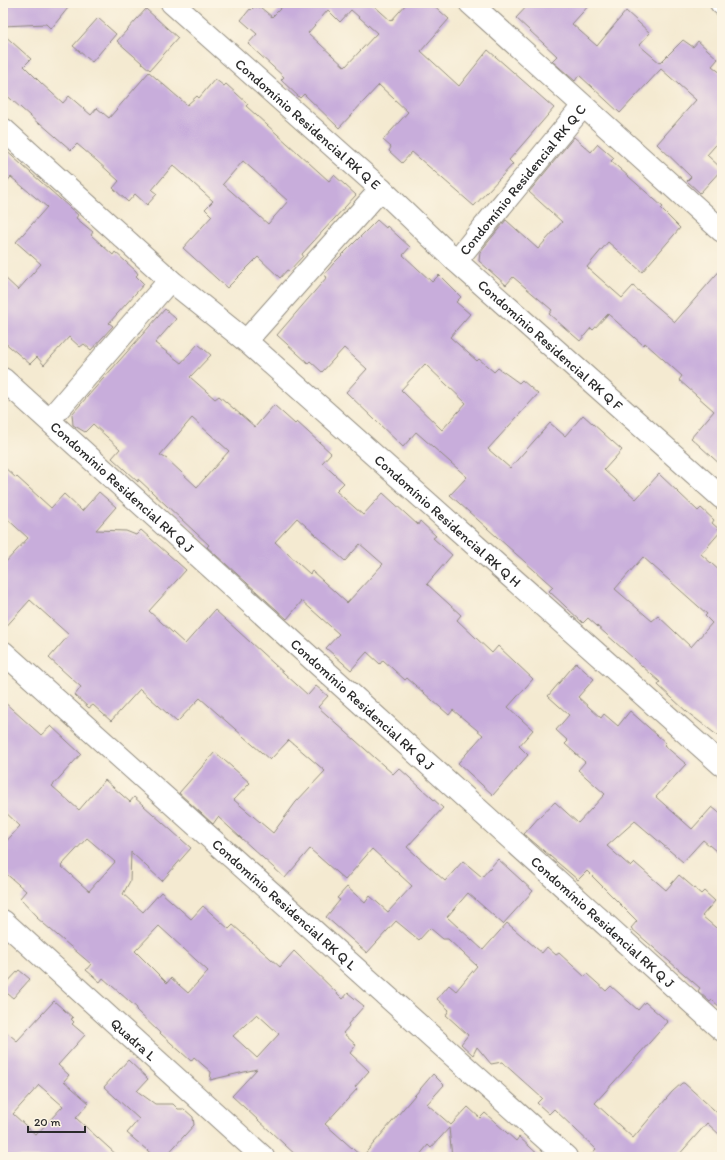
<svg xmlns="http://www.w3.org/2000/svg" width="725" height="1160" font-family="Itim,sans-serif">
  <rect width="100%" height="100%" fill="#fcf5e5"/>
  <filter id="ink" filterUnits="userSpaceOnUse"><feTurbulence type="fractalNoise" baseFrequency=".025" numOctaves="2"/><feDisplacementMap in="SourceGraphic" scale="8" xChannelSelector="R" yChannelSelector="G"/><feConvolveMatrix kernelMatrix="1 2 1 2 8 2 1 2 1" color-interpolation-filters="sRGB"/></filter>
  <filter id="wash" filterUnits="userSpaceOnUse"><feTurbulence type="fractalNoise" baseFrequency=".012" numOctaves="4" result="noise"/><feDisplacementMap in="SourceGraphic" scale="16" xChannelSelector="R" yChannelSelector="G"/><feGaussianBlur stdDeviation="0.9" result="paint"/><feColorMatrix in="noise" values="0 0 0 0 0 0 0 0 0 0 0 0 0 0 0 0 0 1.4 0 .05"/><feComposite in="paint" operator="in"/></filter>
  <g filter="url(#wash)">
    <rect width="100%" height="100%" fill="#f4ead1"/>
    <g id="blocks">
      <g fill="#c8addb" fill-rule="evenodd">
        <path d="M 3,3 L 72,3 L 51,29 L 46,24 L 3,26 Z"/>
        <path d="M 286,3 L 371,3 L 391,21 L 407,3 L 431,3 L 449,19 L 421,51 L 459,86 L 488,50 L 554,108 L 509,160 L 513,164 L 474,206 L 412,152 L 402,163 L 389,151 L 391,147 L 383,140 L 408,112 L 379,85 L 339,128 L 304,94 L 300,98 L 281,80 L 284,77 L 248,44 L 257,34 L 241,20 L 250,9 L 251,10 L 255,6 L 258,9 L 260,7 L 272,17 ZM 328,10 L 340,22 L 351,10 L 377,33 L 345,67 L 308,33 Z"/>
        <path d="M 530,3 L 591,3 L 572,24 L 597,46 L 626,11 L 650,33 L 639,45 L 660,63 L 683,40 L 693,47 L 698,41 L 718,59 L 712,66 L 722,74 L 722,138 L 707,155 L 722,169 L 700,193 L 687,181 L 691,177 L 657,144 L 696,100 L 661,69 L 620,113 L 579,75 L 575,81 L 552,61 L 557,56 L 516,18 Z"/>
        <path d="M 146,9 L 178,38 L 150,70 L 117,41 Z"/>
        <path d="M 98,18 L 116,34 L 92,62 L 73,46 Z"/>
        <path d="M 3,34 L 31,59 L 24,66 L 41,83 L 63,103 L 69,96 L 91,115 L 97,108 L 109,118 L 149,72 L 187,105 L 197,96 L 199,98 L 215,79 L 224,86 L 226,84 L 248,104 L 246,106 L 329,181 L 334,175 L 356,195 L 302,254 L 303,256 L 289,271 L 287,270 L 280,278 L 258,257 L 227,288 L 183,248 L 212,216 L 205,209 L 213,201 L 173,165 L 152,190 L 157,194 L 147,205 L 135,194 L 128,202 L 113,188 L 119,181 L 97,161 L 77,144 L 71,150 L 40,123 L 39,124 L 3,92 ZM 243,161 L 288,201 L 268,224 L 223,184 Z"/>
        <path d="M 574,137 L 591,152 L 598,144 L 614,158 L 611,161 L 663,207 L 661,209 L 680,228 L 642,272 L 608,242 L 587,267 L 605,283 L 622,298 L 633,286 L 675,322 L 722,268 L 722,466 L 691,438 L 714,411 L 679,380 L 682,376 L 645,343 L 643,345 L 608,314 L 593,330 L 591,328 L 580,341 L 549,314 L 552,310 L 513,277 L 506,285 L 479,261 L 480,252 L 506,220 L 538,249 L 562,222 L 529,192 Z"/>
        <path d="M 3,148 L 78,215 L 76,218 L 93,232 L 91,235 L 113,255 L 115,252 L 136,271 L 138,274 L 136,276 L 144,284 L 109,323 L 113,326 L 91,350 L 84,344 L 80,347 L 69,337 L 44,365 L 37,357 L 30,364 L 3,341 L 3,276 L 18,290 L 41,264 L 16,242 L 47,207 L 11,177 L 3,186 Z"/>
        <path d="M 377,220 L 386,228 L 387,226 L 410,247 L 403,255 L 432,282 L 439,275 L 461,297 L 456,302 L 470,314 L 450,337 L 477,361 L 479,359 L 494,372 L 498,368 L 519,383 L 522,380 L 538,394 L 488,449 L 510,468 L 550,423 L 565,436 L 583,415 L 622,450 L 604,470 L 636,499 L 659,474 L 698,511 L 701,508 L 714,520 L 712,523 L 721,531 L 701,554 L 722,573 L 722,739 L 687,712 L 658,685 L 660,682 L 588,618 L 583,623 L 549,591 L 553,587 L 450,495 L 467,477 L 416,432 L 403,447 L 346,392 L 367,369 L 344,348 L 322,372 L 310,361 L 308,363 L 277,335 L 327,277 L 324,275 L 333,264 ZM 425,364 L 466,403 L 442,430 L 401,390 ZM 643,557 L 707,614 L 705,616 L 712,623 L 691,647 L 658,616 L 652,621 L 615,589 Z"/>
        <path d="M 165,309 L 176,319 L 155,343 L 181,363 L 198,344 L 211,355 L 190,377 L 215,399 L 219,396 L 255,427 L 274,405 L 295,424 L 297,422 L 331,453 L 322,463 L 344,483 L 336,491 L 363,515 L 383,493 L 418,525 L 420,521 L 436,536 L 433,538 L 452,555 L 427,584 L 461,615 L 457,620 L 492,653 L 498,646 L 533,679 L 508,707 L 533,730 L 519,746 L 528,755 L 493,795 L 458,763 L 483,735 L 453,710 L 449,715 L 407,678 L 405,680 L 383,660 L 380,664 L 367,652 L 351,670 L 326,648 L 339,634 L 302,601 L 287,619 L 207,547 L 209,545 L 138,479 L 138,482 L 112,458 L 120,449 L 93,424 L 85,432 L 73,425 L 72,414 ZM 192,418 L 229,451 L 197,487 L 167,459 L 160,455 ZM 297,518 L 345,561 L 360,544 L 383,564 L 347,603 L 312,571 L 310,574 L 275,542 Z"/>
        <path d="M 3,466 L 16,478 L 17,477 L 51,508 L 64,494 L 82,511 L 99,492 L 116,507 L 96,530 L 126,531 L 136,535 L 141,530 L 186,570 L 149,611 L 185,644 L 215,610 L 308,695 L 316,686 L 328,696 L 318,707 L 393,774 L 399,768 L 443,808 L 407,847 L 445,881 L 463,861 L 482,877 L 498,859 L 533,891 L 503,924 L 468,893 L 447,917 L 483,950 L 507,923 L 542,953 L 547,947 L 556,955 L 559,953 L 585,977 L 587,974 L 606,991 L 611,986 L 638,1010 L 645,1002 L 668,1022 L 595,1103 L 633,1138 L 672,1092 L 682,1083 L 684,1083 L 722,1117 L 722,1137 L 707,1123 L 677,1157 L 589,1157 L 596,1149 L 554,1109 L 549,1114 L 537,1103 L 542,1098 L 502,1062 L 491,1064 L 477,1047 L 473,1055 L 461,1044 L 468,1035 L 446,1015 L 449,1010 L 437,999 L 449,985 L 456,991 L 477,966 L 448,939 L 443,939 L 430,928 L 419,940 L 396,921 L 367,953 L 326,917 L 340,900 L 337,898 L 347,887 L 365,903 L 370,896 L 388,912 L 412,886 L 372,849 L 345,880 L 310,849 L 285,878 L 218,817 L 213,824 L 179,793 L 215,752 L 250,783 L 234,800 L 273,833 L 296,802 L 325,771 L 289,740 L 270,760 L 200,698 L 177,722 L 140,689 L 111,721 L 93,705 L 89,708 L 75,695 L 81,687 L 49,658 L 69,635 L 30,600 L 3,630 L 3,565 L 28,538 L 3,515 Z"/>
        <path d="M 576,663 L 594,679 L 578,697 L 601,718 L 604,714 L 618,726 L 630,711 L 666,743 L 664,745 L 686,764 L 656,797 L 692,829 L 712,807 L 722,815 L 722,856 L 703,840 L 683,862 L 635,821 L 607,846 L 631,867 L 635,863 L 666,890 L 679,875 L 701,894 L 704,891 L 715,901 L 702,916 L 722,933 L 722,1009 L 712,1000 L 710,1002 L 698,991 L 700,988 L 631,928 L 637,921 L 587,871 L 578,880 L 524,834 L 540,816 L 555,802 L 578,823 L 605,794 L 578,770 L 585,762 L 565,744 L 568,741 L 556,730 L 569,715 L 548,696 Z"/>
        <path d="M 3,701 L 41,735 L 51,726 L 81,754 L 52,786 L 79,810 L 105,780 L 130,802 L 134,797 L 191,848 L 162,881 L 131,852 L 130,881 L 123,894 L 143,912 L 161,892 L 191,919 L 203,906 L 229,929 L 233,925 L 280,967 L 294,951 L 343,999 L 348,993 L 364,1006 L 348,1024 L 349,1026 L 343,1033 L 356,1045 L 350,1053 L 369,1071 L 355,1087 L 357,1089 L 325,1124 L 362,1157 L 433,1074 L 444,1085 L 427,1104 L 451,1125 L 468,1107 L 480,1118 L 485,1113 L 516,1141 L 519,1137 L 541,1157 L 452,1157 L 449,1128 L 431,1148 L 428,1145 L 418,1157 L 298,1157 L 232,1096 L 257,1069 L 210,1080 L 211,1072 L 194,1057 L 191,1061 L 161,1034 L 136,1010 L 137,1008 L 103,978 L 100,982 L 86,970 L 91,964 L 37,918 L 38,917 L 20,898 L 26,891 L 3,871 L 3,845 L 20,826 L 3,810 ZM 87,838 L 115,862 L 89,891 L 61,866 ZM 159,926 L 208,971 L 188,993 L 171,978 L 167,983 L 135,951 ZM 257,1014 L 279,1034 L 257,1058 L 233,1036 Z"/>
        <path d="M 19,970 L 30,979 L 13,998 L 3,990 L 3,987 Z"/>
        <path d="M 54,1001 L 73,1018 L 71,1019 L 74,1022 L 72,1024 L 85,1035 L 58,1065 L 69,1075 L 64,1081 L 89,1103 L 76,1118 L 119,1157 L 3,1157 L 3,1029 L 17,1041 ZM 39,1085 L 63,1106 L 36,1135 L 13,1114 Z"/>
        <path d="M 128,1060 L 148,1079 L 137,1091 L 155,1104 L 173,1104 L 178,1109 L 184,1109 L 193,1117 L 194,1125 L 165,1157 L 155,1157 L 127,1133 L 139,1119 L 104,1087 Z"/>
      </g>
    </g>
  </g>
  <g filter="url(#ink)">
    <use href="#blocks" fill-opacity="0" stroke="#908a7e" stroke-width="1"/>
    <g fill="none" stroke-linecap="round" stroke-linejoin="round">
      <g stroke="#908a7e" stroke-width="24">
        <g id="minor">
          <path id="s1" d="M 172,3 L 381,189 L 456,261 L 722,498"/>
          <path d="M 470,3 L 722,231"/>
          <path d="M 721,3 L 722,4"/>
          <path id="s2" d="M 3,129 L 170,280 L 246,341 L 722,765"/>
          <path id="s3" d="M 456,261 L 583,106"/>
          <path d="M 246,341 L 381,189"/>
          <path id="s4" d="M 3,379 L 722,1030"/>
          <path d="M 49,420 L 170,280"/>
          <path id="s5" d="M 3,652 L 566,1157"/>
          <path id="s6" d="M 3,921 L 263,1157"/>
        </g>
      </g>
      <use href="#minor" stroke="#fff" stroke-width="22"/>
    </g>
  </g>
  <g text-anchor="middle" dominant-baseline="central" stroke-width="3" stroke-linejoin="round" paint-order="stroke">
    <g font-size="14" fill="#2b2b2b" stroke="#fcf5e5">
      <text stroke="none"><textPath href="#s1" startOffset="182">Condomínio Residencial RK Q E</textPath></text>
      <text stroke="none"><textPath href="#s3" startOffset="105">Condomínio Residencial RK Q C</textPath></text>
      <text stroke="none"><textPath href="#s1" startOffset="510">Condomínio Residencial RK Q F</textPath></text>
      <text stroke="none"><textPath href="#s4" startOffset="161">Condomínio Residencial RK Q J</textPath></text>
      <text stroke="none"><textPath href="#s2" startOffset="593">Condomínio Residencial RK Q H</textPath></text>
      <text stroke="none"><textPath href="#s4" startOffset="485">Condomínio Residencial RK Q J</textPath></text>
      <text stroke="none"><textPath href="#s5" startOffset="378">Condomínio Residencial RK Q L</textPath></text>
      <text stroke="none"><textPath href="#s4" startOffset="809">Condomínio Residencial RK Q J</textPath></text>
      <text stroke="none"><textPath href="#s6" startOffset="176">Quadra L</textPath></text>
    </g>
  </g>
  <rect width="725" height="1160" fill="none" stroke="#fcf5e5" stroke-width="16"/>
  <path d="M28 1126v6h57v-6" fill="none" stroke="#2b2b2b" stroke-width="2"/>
  <text x="34" y="1126" font-size="12" fill="#2b2b2b" stroke="#fcf5e5" stroke-width="3" paint-order="stroke">20 m</text>
</svg>
